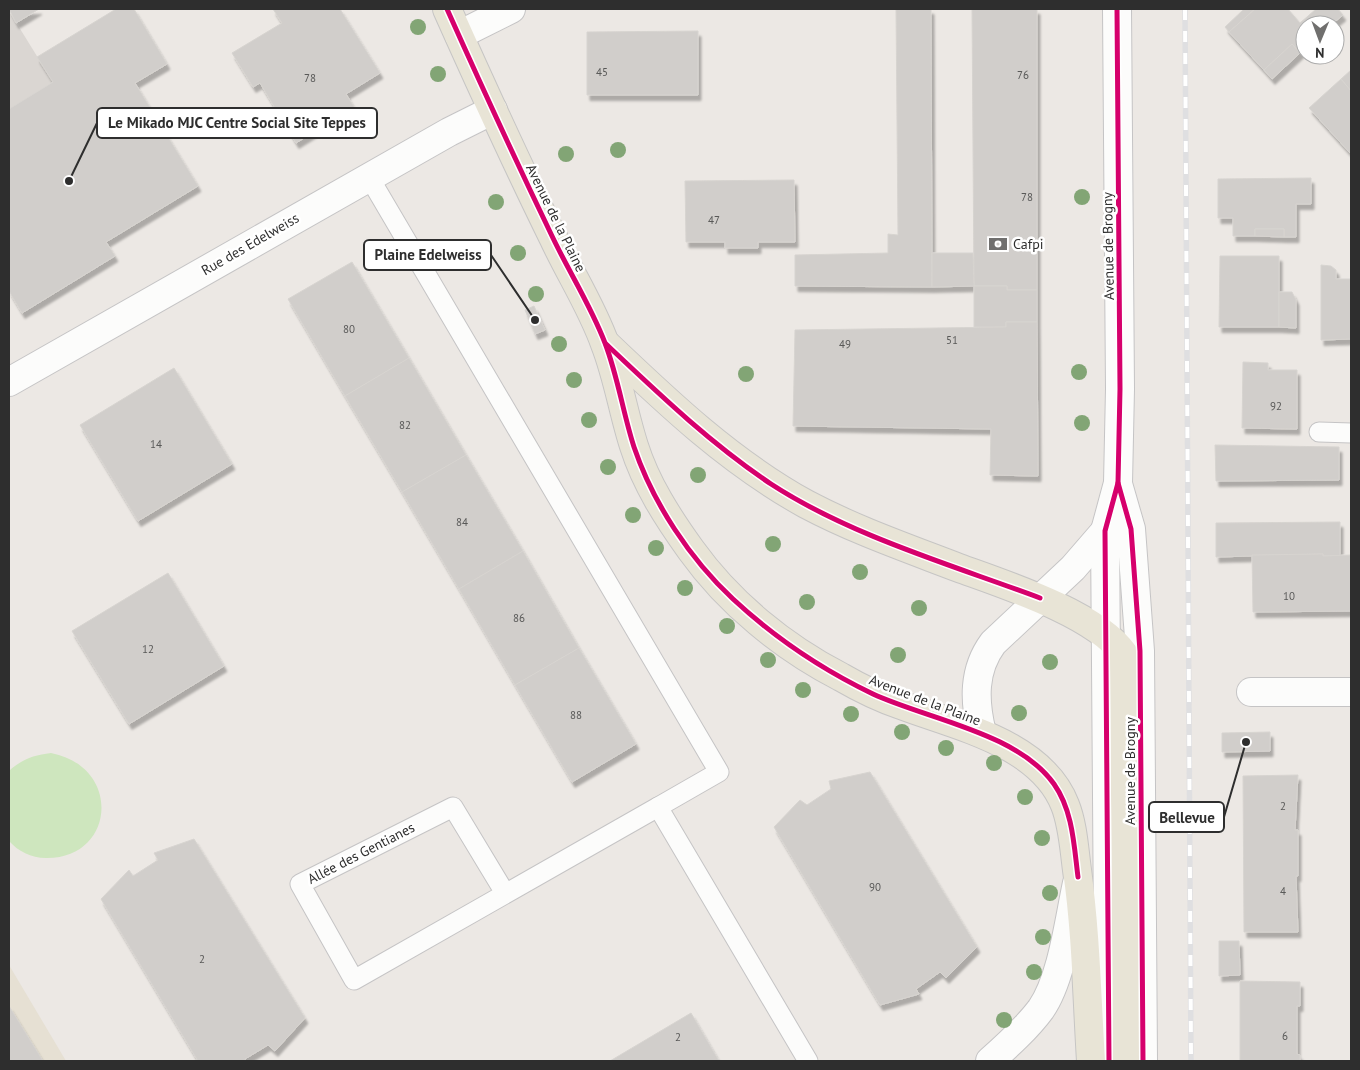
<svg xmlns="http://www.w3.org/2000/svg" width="1360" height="1070" font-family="'PT Sans',sans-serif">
  <defs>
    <filter id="shadow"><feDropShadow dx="3" dy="5.5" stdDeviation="1" flood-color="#0004"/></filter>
  </defs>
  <rect width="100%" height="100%" fill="#ece8e4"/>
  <path fill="#e6e0d3" d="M 9,965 L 66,1061 L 9,1061 Z"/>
  <path fill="#cee6be" d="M 51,753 C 123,767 115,859 46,858 C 31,858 18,851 9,841 L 9,771 C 22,759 34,755 51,753 Z"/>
  <path fill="#dad6d2" d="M 9,11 L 53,82 L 9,109 Z"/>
  <g fill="#d1cecb" stroke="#d7d4d0" filter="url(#shadow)">
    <path d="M 9,9 L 39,9 L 16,23 Z"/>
    <path d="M 116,9 L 134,9 L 167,64 L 135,83 L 198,186 L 106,242 L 115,256 L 22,313 L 9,291 L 9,109 L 53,82 L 37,57 Z"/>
    <path d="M 273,9 L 340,9 L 380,73 L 346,94 L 354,107 L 296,143 L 260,83 L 253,87 L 232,53 L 282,23 Z"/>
    <path d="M 896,9 L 931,9 L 932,287 L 795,286 L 795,255 L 888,253 L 888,234 L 898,235 Z"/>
    <path d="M 972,9 L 1037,9 L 1037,290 L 1007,290 L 1007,286 L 974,286 Z"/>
    <path d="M 1244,9 L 1255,9 L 1229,32 L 1225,27 Z"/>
    <path d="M 1255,9 L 1288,9 L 1300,23 L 1316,9 L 1338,9 L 1343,15 L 1331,25 L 1305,25 L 1305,49 L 1300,53 L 1292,44 L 1264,70 L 1229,32 Z"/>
    <path d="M 698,31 L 698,95 L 587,95 L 587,32 Z"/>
    <path d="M 1292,44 L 1300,53 L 1272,79 L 1264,70 Z"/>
    <path d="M 1351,70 L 1351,91 L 1341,79 Z"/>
    <path d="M 1341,79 L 1351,91 L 1351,154 L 1309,108 Z"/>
    <path d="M 1311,178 L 1311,204 L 1296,204 L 1296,237 L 1284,237 L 1284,229 L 1255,229 L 1255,236 L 1233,236 L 1233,218 L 1218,218 L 1218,179 Z"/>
    <path d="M 794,180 L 795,242 L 758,242 L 758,248 L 725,248 L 725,242 L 686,242 L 685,181 Z"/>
    <path d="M 1255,229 L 1284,229 L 1284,237 L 1255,236 Z"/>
    <path d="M 932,253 L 973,253 L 974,286 L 932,287 Z"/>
    <path d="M 1220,256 L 1279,256 L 1279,327 L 1219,327 Z"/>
    <path d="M 352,262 L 409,358 L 345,396 L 288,299 Z"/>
    <path d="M 1321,265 L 1331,266 L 1336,270 L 1336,279 L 1351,279 L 1351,339 L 1321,340 Z"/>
    <path d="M 974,286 L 1007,286 L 1007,290 L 1037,290 L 1037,322 L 1006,322 L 1006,327 L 974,327 Z"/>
    <path d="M 1279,292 L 1292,292 L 1296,300 L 1296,328 L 1279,327 Z"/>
    <path d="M 534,306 L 545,330 L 535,334 L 525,310 Z"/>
    <path d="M 1006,322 L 1037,322 L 1038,476 L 990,475 L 991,429 L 793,426 L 795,330 L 1006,327 Z"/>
    <path d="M 409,358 L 466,455 L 402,492 L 345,396 Z"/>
    <path d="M 1243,362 L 1268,363 L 1268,370 L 1297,370 L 1297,429 L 1242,428 Z"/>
    <path d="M 174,368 L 232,464 L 138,521 L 80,425 Z"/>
    <path d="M 1215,445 L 1339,447 L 1339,480 L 1216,481 Z"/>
    <path d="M 466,455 L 523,551 L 459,589 L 402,492 Z"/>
    <path d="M 1340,522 L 1340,556 L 1323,556 L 1323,554 L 1216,557 L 1216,523 Z"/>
    <path d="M 523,551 L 579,648 L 515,685 L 459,589 Z"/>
    <path d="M 1323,554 L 1323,556 L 1351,555 L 1351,611 L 1253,612 L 1252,555 Z"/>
    <path d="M 168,573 L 224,666 L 129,724 L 72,631 Z"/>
    <path d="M 579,648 L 636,744 L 572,782 L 515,685 Z"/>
    <path d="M 1270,732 L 1270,751 L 1222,752 L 1222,733 Z"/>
    <path d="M 870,772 L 977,947 L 946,978 L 940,972 L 916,989 L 919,994 L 880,1005 L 774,827 L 800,800 L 807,805 L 831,789 L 829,781 Z"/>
    <path d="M 1298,775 L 1295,830 L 1298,830 L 1298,876 L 1296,876 L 1298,932 L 1244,932 L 1243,776 Z"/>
    <path d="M 194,839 L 305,1018 L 275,1051 L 268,1045 L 245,1059 L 246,1061 L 198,1061 L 101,899 L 129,870 L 133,876 L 158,860 L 154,853 Z"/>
    <path d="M 1219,941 L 1239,941 L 1240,975 L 1219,976 Z"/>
    <path d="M 1240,981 L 1300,982 L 1300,1006 L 1297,1006 L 1297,1054 L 1300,1055 L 1300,1061 L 1240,1061 Z"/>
    <path d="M 9,1006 L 43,1061 L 9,1061 Z"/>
    <path d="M 691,1013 L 719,1061 L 610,1061 Z"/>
  </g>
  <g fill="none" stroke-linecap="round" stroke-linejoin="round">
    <g stroke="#c5c4c5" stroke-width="21">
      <g id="service">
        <path d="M 369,177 L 719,772 L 658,807 L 808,1061"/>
        <path d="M 1319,432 L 1351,433"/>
        <path d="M 505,893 L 453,807 L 300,884 L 354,980 L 658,807"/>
      </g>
    </g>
    <g stroke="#c5c4c5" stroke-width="30">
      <g id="minor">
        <path d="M 459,35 L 511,9"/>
        <path d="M 9,382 L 449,132 L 493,110"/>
        <path d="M 1251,692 L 1351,692"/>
        <path d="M 990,1061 C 1008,1045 1027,1028 1041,1009 C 1062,979 1069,920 1077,883"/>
      </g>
    </g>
    <g stroke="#c5c4c5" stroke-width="30">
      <g id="secondary">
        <path d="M 1118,484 L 1131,529 L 1140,651 L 1143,1061"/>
        <path d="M 982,733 C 974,701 973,670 993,643 L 1073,568 L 1105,531"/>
        <path d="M 1109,1061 L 1105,531 L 1118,483 L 1120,389 L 1117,9"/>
      </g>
    </g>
    <g stroke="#c6c5c4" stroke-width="30">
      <g id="primary">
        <path d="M 447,9 C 481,85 516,162 553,237 C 569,272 592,307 605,344 C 618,377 623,412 634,446 C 646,484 668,518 691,550 C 729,603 783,647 841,677 C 860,688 880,698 901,705 C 956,726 1041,743 1065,805 C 1073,825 1074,848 1077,870 C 1086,933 1087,997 1091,1061"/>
        <path d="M 606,344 C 669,404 730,462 806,504 C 855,530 907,548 959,568 C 1006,585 1096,614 1124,654 L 1127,1061"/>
      </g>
    </g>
    <use href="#service" stroke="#fcfcfb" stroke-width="19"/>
    <use href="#minor" stroke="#fcfcfb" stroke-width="28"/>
    <use href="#secondary" stroke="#fcfcfb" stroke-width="28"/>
    <use href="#primary" stroke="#e8e4d6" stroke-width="28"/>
    <g stroke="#dfdfe1" stroke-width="5.5">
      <path id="rail" d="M 1185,9 L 1191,1061"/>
    </g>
    <use href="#rail" stroke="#fff" stroke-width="4" stroke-dasharray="11" stroke-linecap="butt"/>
    <g stroke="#fff" stroke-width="8">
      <g id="cycleway">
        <path d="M 447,9 C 481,85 516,161 552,236 C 569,272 591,306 605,343 C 618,377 623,413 634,447 C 653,503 690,559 733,599 C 775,638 821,669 873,694 C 927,719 1018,733 1054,784 C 1073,811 1074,846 1078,877"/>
        <path d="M 606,344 C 659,394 710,443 771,484 C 851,536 952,565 1040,598"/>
        <path d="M 1118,483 L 1131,529 L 1140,651 L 1143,1061"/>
        <path d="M 1109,1061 L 1105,531 L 1118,483 L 1120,389 L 1117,9"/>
      </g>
    </g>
    <use href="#cycleway" stroke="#d6006c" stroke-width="5"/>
  </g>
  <g fill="#82a575">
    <circle cx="418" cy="27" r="8"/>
    <circle cx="438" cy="74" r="8"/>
    <circle cx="618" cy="150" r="8"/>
    <circle cx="566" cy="154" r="8"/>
    <circle cx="1082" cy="197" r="8"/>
    <circle cx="496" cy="202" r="8"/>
    <circle cx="518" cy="253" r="8"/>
    <circle cx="536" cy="294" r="8"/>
    <circle cx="559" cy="344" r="8"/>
    <circle cx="1079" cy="372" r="8"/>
    <circle cx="746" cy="374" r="8"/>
    <circle cx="574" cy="380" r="8"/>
    <circle cx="589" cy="420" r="8"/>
    <circle cx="1082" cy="423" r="8"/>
    <circle cx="608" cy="467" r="8"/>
    <circle cx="698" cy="475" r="8"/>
    <circle cx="633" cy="515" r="8"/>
    <circle cx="773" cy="544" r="8"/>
    <circle cx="656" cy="548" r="8"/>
    <circle cx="860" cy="572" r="8"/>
    <circle cx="685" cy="588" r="8"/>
    <circle cx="807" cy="602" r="8"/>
    <circle cx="919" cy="608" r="8"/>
    <circle cx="727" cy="626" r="8"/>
    <circle cx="898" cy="655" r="8"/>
    <circle cx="768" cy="660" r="8"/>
    <circle cx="1050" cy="662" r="8"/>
    <circle cx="803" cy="690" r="8"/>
    <circle cx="1019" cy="713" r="8"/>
    <circle cx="851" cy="714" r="8"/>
    <circle cx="902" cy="732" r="8"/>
    <circle cx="946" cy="748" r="8"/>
    <circle cx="994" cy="763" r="8"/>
    <circle cx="1025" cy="797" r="8"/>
    <circle cx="1042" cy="838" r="8"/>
    <circle cx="1050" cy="893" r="8"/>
    <circle cx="1043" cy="937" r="8"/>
    <circle cx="1034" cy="972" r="8"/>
    <circle cx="1004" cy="1020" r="8"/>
  </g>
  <defs>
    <g id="bank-bare" transform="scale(1.5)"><path d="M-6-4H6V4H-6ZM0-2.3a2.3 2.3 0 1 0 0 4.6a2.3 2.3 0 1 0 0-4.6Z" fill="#706f6e" stroke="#fff" stroke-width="2.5" paint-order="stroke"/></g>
  </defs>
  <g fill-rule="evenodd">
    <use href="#bank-bare" x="998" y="244"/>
  </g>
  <g text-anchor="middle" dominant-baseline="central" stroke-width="5" stroke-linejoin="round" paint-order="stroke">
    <g font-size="11" fill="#585857">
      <text x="602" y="72">45</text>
      <text x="1023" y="75">76</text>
      <text x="310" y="78">78</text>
      <text x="1027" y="197">78</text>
      <text x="714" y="220">47</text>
      <text x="349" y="329">80</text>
      <text x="952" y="340">51</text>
      <text x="845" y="344">49</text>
      <text x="1276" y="406">92</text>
      <text x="405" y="425">82</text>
      <text x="156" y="444">14</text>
      <text x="462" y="522">84</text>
      <text x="1289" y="596">10</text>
      <text x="519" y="618">86</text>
      <text x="148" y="649">12</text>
      <text x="576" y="715">88</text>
      <text x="1283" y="806">2</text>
      <text x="875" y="887">90</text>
      <text x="1283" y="891">4</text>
      <text x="202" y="959">2</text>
      <text x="1285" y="1036">6</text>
      <text x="678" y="1037">2</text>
    </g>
    <g font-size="14" fill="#2e2e2e" stroke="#fff">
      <text transform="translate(556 218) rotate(64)">Avenue de la Plaine</text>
      <text transform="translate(250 244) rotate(-30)">Rue des Edelweiss</text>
      <text transform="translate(1108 246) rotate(-91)">Avenue de Brogny</text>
      <text transform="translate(925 700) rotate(21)">Avenue de la Plaine</text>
      <text transform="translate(1130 771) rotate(-90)">Avenue de Brogny</text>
      <text transform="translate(361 853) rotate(-27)">Allée des Gentianes</text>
    </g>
    <g font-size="14" fill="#2e2e2e" stroke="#fff" text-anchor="start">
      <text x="1013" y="244">Cafpi</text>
    </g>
  </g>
  <path fill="none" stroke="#2e2e2e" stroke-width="2" d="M69 181L97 123M535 320L491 255M1246 742L1224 817"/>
  <g fill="#2e2e2e" stroke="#fff" stroke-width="2">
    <circle cx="69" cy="181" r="5"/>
    <circle cx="535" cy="320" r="5"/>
    <circle cx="1246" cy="742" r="5"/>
  </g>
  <g fill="#fff" stroke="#2e2e2e" stroke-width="2">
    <rect x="97" y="108" width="280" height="30" rx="5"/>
    <rect x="364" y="240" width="127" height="30" rx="5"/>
    <rect x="1149" y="802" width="75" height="30" rx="5"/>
  </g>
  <g font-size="15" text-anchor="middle" font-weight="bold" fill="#2e2e2e">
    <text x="237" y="128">Le Mikado MJC Centre Social Site Teppes</text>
    <text x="428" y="260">Plaine Edelweiss</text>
    <text x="1187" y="823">Bellevue</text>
  </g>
  <rect width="1360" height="1070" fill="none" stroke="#2e2e2e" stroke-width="20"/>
  <g transform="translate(1320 40) rotate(181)"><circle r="24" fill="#ffffff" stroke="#ababab"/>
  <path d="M0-4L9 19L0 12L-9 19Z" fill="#706f6e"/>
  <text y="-8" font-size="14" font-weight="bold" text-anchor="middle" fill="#2e2e2e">N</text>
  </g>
</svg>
